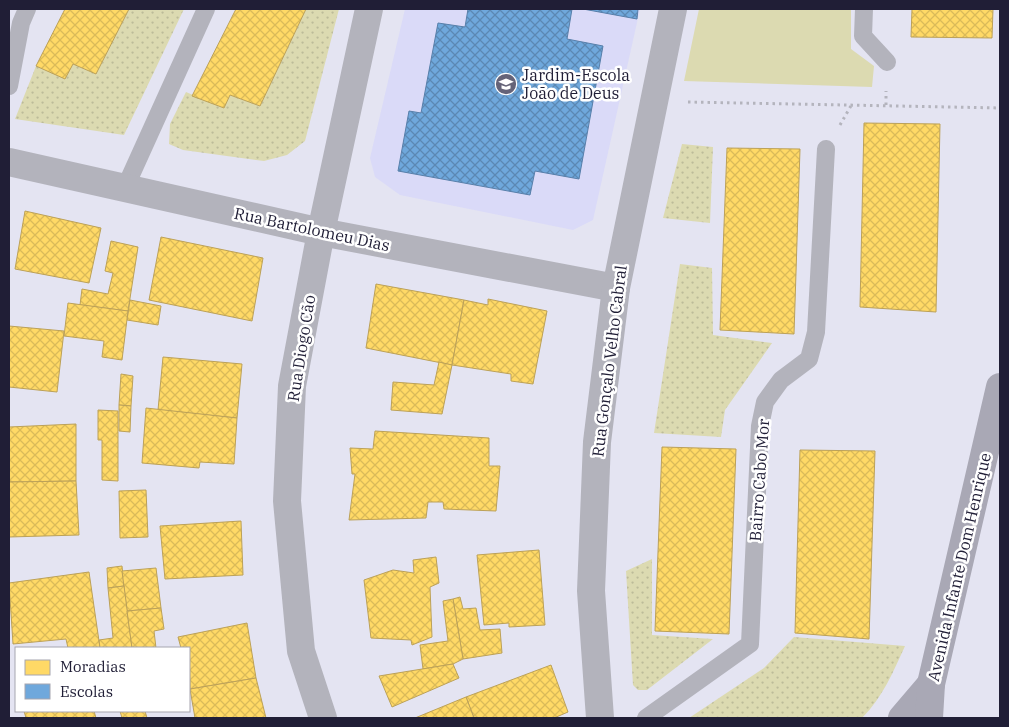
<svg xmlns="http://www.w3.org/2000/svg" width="1009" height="727" font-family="'IBM Plex Serif',serif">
  <defs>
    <pattern id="grass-dots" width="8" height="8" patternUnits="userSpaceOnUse" patternTransform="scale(1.25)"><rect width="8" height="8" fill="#dcdab1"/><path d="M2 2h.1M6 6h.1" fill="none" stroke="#bcbb99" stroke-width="1.8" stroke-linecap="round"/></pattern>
    <pattern id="homes-cross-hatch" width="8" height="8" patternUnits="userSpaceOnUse" patternTransform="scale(1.25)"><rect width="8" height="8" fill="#ffd966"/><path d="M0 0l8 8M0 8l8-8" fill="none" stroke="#daba59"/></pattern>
    <pattern id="schools-cross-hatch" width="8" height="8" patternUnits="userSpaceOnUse" patternTransform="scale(1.25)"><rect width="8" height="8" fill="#6fa8dc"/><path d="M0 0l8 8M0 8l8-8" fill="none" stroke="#5b88b3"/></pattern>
  </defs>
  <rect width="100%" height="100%" fill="#e4e4f2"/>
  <path fill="#dadaf8" d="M 405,9 L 640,9 L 593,220 L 573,230 L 400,195 L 375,177 L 370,158 Z"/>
  <g fill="url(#grass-dots)">
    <path d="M 129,9 L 184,9 L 124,135 L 15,119 L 36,66 L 73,64 L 96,74 Z"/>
    <path d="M 306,9 L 339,9 L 305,141 L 287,155 L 264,161 L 183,150 L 169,144 L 170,124 L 186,92 L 224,108 L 230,95 L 260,106 Z"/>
    <path d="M 682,144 L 713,147 L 710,223 L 663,218 Z"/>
    <path d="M 680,264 L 712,268 L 713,335 L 772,343 L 725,410 L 721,437 L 654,433 Z"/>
    <path d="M 652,559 L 652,635 L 713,639 L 647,690 L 638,690 L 633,685 L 626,571 Z"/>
    <path d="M 794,637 L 905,646 C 893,672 883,697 862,718 L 689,718 L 764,668 Z"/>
  </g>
  <path fill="#dcdab1" d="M 699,9 L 851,9 L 851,49 L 874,66 L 872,87 L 684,81 Z"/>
  <g fill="url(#homes-cross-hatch)" stroke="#bca158">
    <path d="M 65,9 L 129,9 L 96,74 L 73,64 L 65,79 L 36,66 Z"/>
    <path d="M 236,9 L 306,9 L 260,106 L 230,95 L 224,108 L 192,96 Z"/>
    <path d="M 912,9 L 993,9 L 992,38 L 911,37 Z"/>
    <path d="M 864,123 L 940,124 L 936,312 L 860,307 Z"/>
    <path d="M 727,148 L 800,149 L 794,334 L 720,330 Z"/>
    <path d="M 25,211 L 101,228 L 89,283 L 15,269 Z"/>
    <path d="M 161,237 L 263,258 L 252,321 L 149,300 Z"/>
    <path d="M 111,241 L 138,247 L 128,311 L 80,305 L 82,289 L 108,294 L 113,273 L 105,271 Z"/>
    <path d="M 376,284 L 464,300 L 452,365 L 366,348 Z"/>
    <path d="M 488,299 L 547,311 L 533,384 L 511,381 L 511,374 L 452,365 L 464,300 L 488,305 Z"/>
    <path d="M 130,300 L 161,306 L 158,325 L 127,320 Z"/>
    <path d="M 68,303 L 128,311 L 122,360 L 102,357 L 104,341 L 64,336 Z"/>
    <path d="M 9,326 L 64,331 L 57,392 L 9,387 Z"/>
    <path d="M 163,357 L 242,364 L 237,418 L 158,410 Z"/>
    <path d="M 439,362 L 452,365 L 442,414 L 391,410 L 393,382 L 434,385 Z"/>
    <path d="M 121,374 L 133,376 L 131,406 L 119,405 Z"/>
    <path d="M 119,405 L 131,406 L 130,432 L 119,431 Z"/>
    <path d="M 146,408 L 237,418 L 234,464 L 200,462 L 199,468 L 142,463 Z"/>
    <path d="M 98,410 L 118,411 L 118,481 L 102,480 L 102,440 L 98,440 Z"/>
    <path d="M 76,424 L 76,481 L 9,482 L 9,427 Z"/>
    <path d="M 375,431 L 489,438 L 489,466 L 500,466 L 496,511 L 444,509 L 443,502 L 428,502 L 426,518 L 349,520 L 355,474 L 352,474 L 350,448 L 373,449 Z"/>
    <path d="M 662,447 L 736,449 L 729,634 L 655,631 Z"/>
    <path d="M 800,450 L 875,451 L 869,639 L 795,633 Z"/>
    <path d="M 76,481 L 79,535 L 9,537 L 9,482 Z"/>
    <path d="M 146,490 L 148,537 L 120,538 L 119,491 Z"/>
    <path d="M 241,521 L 243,575 L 165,579 L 160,526 Z"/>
    <path d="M 539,550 L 545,625 L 509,627 L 509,623 L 484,625 L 477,555 Z"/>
    <path d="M 436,557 L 439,583 L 430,587 L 432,637 L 412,645 L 411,640 L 371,638 L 364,580 L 393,570 L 414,573 L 413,560 Z"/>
    <path d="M 122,566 L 124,586 L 108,588 L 107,568 Z"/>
    <path d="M 156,568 L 161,608 L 127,611 L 122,571 Z"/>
    <path d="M 89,572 L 100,648 L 68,648 L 66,639 L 13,644 L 9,583 Z"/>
    <path d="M 124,586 L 132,648 L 100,648 L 99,640 L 113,638 L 108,588 Z"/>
    <path d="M 460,597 L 463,609 L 476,608 L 480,630 L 500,629 L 502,653 L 463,659 L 453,599 Z"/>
    <path d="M 453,599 L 463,659 L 453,664 L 423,669 L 420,645 L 448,641 L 443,601 Z"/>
    <path d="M 161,608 L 164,629 L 154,631 L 156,648 L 132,648 L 127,611 Z"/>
    <path d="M 247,623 L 256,678 L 190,689 L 189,648 L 181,648 L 178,637 Z"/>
    <path d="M 453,664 L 459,678 L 392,707 L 379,676 Z"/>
    <path d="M 551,665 L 568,712 L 554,718 L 474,718 L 466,697 Z"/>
    <path d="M 256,678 L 266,718 L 195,718 L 190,689 Z"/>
    <path d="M 466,697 L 474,718 L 415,718 Z"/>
    <path d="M 24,711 L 94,711 L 96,718 L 26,718 Z"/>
    <path d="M 120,711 L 145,711 L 147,718 L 122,718 Z"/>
  </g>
  <g fill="url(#schools-cross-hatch)" stroke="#577faa">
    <path d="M 468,9 L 572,9 L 567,39 L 603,46 L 579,179 L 535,171 L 530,195 L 398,171 L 409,111 L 421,113 L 438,23 L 465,27 Z"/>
    <path d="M 583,9 L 638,9 L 637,19 Z"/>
  </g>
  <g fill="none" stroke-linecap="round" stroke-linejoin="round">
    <g stroke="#b4b4bd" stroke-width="3" stroke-dasharray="2.5 4" stroke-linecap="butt">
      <path d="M 688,102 L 1000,108"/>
      <path d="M 886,105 L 886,91"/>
      <path d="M 840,125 L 852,104"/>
    </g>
    <g stroke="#b3b3bc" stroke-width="18">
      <path d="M 864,9 L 863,36 L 887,62"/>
      <path d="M 9,86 L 21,23 L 27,9"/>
      <path d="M 125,188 L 206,9"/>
      <path d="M 646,718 L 750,644 L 760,426 L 765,402 L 781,380 L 809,359 L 816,332 L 826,149"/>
    </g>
    <g stroke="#b3b3bc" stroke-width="28">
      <path d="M 9,162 L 321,232 L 616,288"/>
      <path d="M 323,718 L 301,651 L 287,501 L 292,386 L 321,232 L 369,9"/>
      <path d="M 600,718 L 591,591 L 597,442 L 616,288 L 673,9"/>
    </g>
    <g stroke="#a9a8b5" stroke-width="28">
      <path d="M 902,718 L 931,684"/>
      <path d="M 929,718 L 931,684 L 1000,387"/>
    </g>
  </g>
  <defs>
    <g id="school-disc" transform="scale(1.125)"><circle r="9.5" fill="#656378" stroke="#fff"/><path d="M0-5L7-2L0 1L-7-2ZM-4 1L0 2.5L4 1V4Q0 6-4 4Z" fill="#fff"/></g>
  </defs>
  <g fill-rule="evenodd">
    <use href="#school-disc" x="506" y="84"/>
  </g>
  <g text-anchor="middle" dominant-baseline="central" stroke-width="5" stroke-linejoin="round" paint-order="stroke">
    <g font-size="16" fill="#201e36" stroke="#fff" text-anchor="start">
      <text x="522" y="75">Jardim-Escola<tspan x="522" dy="18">João de Deus</tspan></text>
    </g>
    <g font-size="16" fill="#201e36" stroke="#fff">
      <text transform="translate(312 229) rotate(12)">Rua Bartolomeu Dias</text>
      <text transform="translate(301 348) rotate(-81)">Rua Diogo Cão</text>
      <text transform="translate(609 361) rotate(-83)">Rua Gonçalo Velho Cabral</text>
      <text transform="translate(759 480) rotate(-86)">Bairro Cabo Mor</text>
      <text transform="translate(959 567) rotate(-77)">Avenida Infante Dom Henrique</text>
    </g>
  </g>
  <rect width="1009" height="727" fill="none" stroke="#201e36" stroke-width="20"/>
  <rect x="15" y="647" width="175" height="65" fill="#ffffff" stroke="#a6a5af"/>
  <rect x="25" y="660" width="25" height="15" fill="#ffd966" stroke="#a6a5af"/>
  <text x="60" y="672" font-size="15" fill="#201e36">Moradias</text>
  <rect x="25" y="684" width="25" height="15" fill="#6fa8dc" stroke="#a6a5af"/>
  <text x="60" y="697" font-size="15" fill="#201e36">Escolas</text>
</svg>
